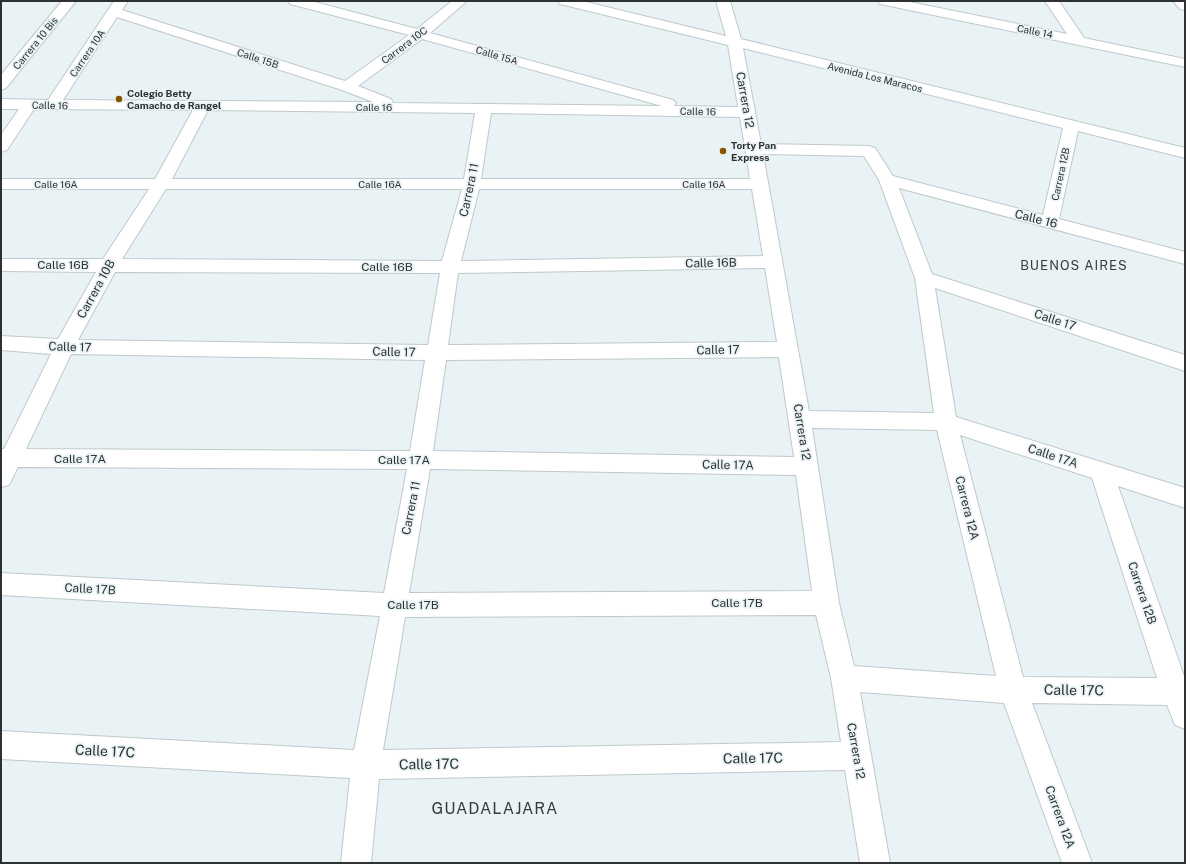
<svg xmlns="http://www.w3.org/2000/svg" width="1186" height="864" font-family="'Public Sans',sans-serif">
  <rect width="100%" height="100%" fill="#e9f3f5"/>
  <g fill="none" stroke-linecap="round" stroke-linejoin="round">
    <g stroke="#bfc8cb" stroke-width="2">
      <g id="minor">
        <path d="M 62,1 L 76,1 L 6,88 L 1,90 L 1,75 Z"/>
        <path d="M 114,1 L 128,1 L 122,10 L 345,81 L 409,35 L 290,4 L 288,1 L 311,1 L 417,29 L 452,1 L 467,1 L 430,33 L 673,100 L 676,103 L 674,106 L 738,107 L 728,45 L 560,4 L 558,1 L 582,1 L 726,36 L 716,1 L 730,1 L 741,39 L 1185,148 L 1185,158 L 1078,131 L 1059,219 L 1185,252 L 1185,264 L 899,188 L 932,274 L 1185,355 L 1185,371 L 935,288 L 956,417 L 1185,488 L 1185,508 L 1118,486 L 1185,679 L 1185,729 L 1175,725 L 1167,705 L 1032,703 L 1092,863 L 1062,863 L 1004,703 L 860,692 L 890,863 L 860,863 L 845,770 L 379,779 L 371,863 L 341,863 L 350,778 L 1,759 L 1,731 L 354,750 L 380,616 L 1,595 L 1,573 L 384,593 L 407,469 L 18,467 L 9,485 L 1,487 L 1,449 L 4,449 L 51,354 L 1,350 L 1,336 L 58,339 L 96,272 L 1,271 L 1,259 L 103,259 L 149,189 L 1,189 L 1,179 L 155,179 L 193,110 L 34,109 L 7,150 L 1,152 L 1,135 L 19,109 L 1,109 L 1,99 L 48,100 ZM 117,17 L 342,90 L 373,102 L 63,100 ZM 422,39 L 662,106 L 393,103 L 391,99 L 358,86 ZM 743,48 L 1063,128 L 1043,215 L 893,176 L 875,148 L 869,146 L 761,144 ZM 208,110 L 475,113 L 464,179 L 172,179 ZM 491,113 L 740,117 L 750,179 L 481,179 ZM 763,154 L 864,156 L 879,180 L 915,278 L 934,413 L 809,411 ZM 166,189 L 462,189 L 442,261 L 122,259 ZM 479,189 L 752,189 L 763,256 L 461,261 ZM 765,268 L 777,342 L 448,345 L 458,273 ZM 115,272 L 440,273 L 428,345 L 78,340 ZM 71,354 L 425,360 L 410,451 L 26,449 ZM 779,357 L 794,457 L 433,451 L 446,360 ZM 812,428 L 937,430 L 996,676 L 854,666 L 839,603 ZM 960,435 L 1092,478 L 1157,678 L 1023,677 ZM 430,469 L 796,475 L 812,591 L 409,593 ZM 816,615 L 831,678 L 841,742 L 383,750 L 405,617 Z"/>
        <path d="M 878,1 L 905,1 L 1067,34 L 1045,1 L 1059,1 L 1084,38 L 1185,59 L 1185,67 L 885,5 L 880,4 Z"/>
        <path d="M 1173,1 L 1185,1 L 1185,10 L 1180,9 Z"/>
      </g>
    </g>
    <use href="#minor" fill="#fff" fill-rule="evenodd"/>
  </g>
  <g fill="#875300" stroke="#e9f3f5" stroke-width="1.5">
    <circle cx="119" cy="99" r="4"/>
    <circle cx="723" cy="151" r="4"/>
  </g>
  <g text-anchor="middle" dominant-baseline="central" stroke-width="3.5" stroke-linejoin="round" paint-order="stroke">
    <g font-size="10" fill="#2e3132" stroke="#e9f3f5">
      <text transform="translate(1035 31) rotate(11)">Calle 14</text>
      <text transform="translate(35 43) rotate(-51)">Carrera 10 Bis</text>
      <text transform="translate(404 45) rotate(-37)">Carrera 10C</text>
      <text transform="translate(87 53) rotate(-56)">Carrera 10A</text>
      <text transform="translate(497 55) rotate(16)">Calle 15A</text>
      <text transform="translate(258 58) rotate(18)">Calle 15B</text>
      <text transform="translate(875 77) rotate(14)">Avenida Los Maracos</text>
      <text transform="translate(50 105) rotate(1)">Calle 16</text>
      <text x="374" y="107">Calle 16</text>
      <text transform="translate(698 111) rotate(1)">Calle 16</text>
      <text transform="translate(1060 174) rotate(-78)">Carrera 12B</text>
      <text x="56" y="184">Calle 16A</text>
      <text x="380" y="184">Calle 16A</text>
      <text x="704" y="184">Calle 16A</text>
    </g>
    <g font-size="10" font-weight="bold" fill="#2e3132" stroke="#e9f3f5" text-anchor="start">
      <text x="127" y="93">Colegio Betty<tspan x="127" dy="12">Camacho de Rangel</tspan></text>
      <text x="731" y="145">Torty Pan<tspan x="731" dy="12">Express</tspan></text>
    </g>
    <g font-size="12" fill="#2e3132" stroke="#e9f3f5">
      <text transform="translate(745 100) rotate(80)">Carrera 12</text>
      <text transform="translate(469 190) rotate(-78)">Carrera 11</text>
      <text transform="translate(1036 219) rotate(14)">Calle 16</text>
      <text transform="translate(711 263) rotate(-1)">Calle 16B</text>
      <text x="63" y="265">Calle 16B</text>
      <text x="387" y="267">Calle 16B</text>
      <text transform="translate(96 289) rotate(-61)">Carrera 10B</text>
      <text transform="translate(1055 320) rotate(18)">Calle 17</text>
      <text transform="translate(70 347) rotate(2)">Calle 17</text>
      <text transform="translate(718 350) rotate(-1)">Calle 17</text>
      <text transform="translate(394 352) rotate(1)">Calle 17</text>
      <text transform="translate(802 432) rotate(81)">Carrera 12</text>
      <text transform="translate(1053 456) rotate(18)">Calle 17A</text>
      <text x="80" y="459">Calle 17A</text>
      <text x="404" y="460">Calle 17A</text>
      <text transform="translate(728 465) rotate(1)">Calle 17A</text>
      <text transform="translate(411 508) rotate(-79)">Carrera 11</text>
      <text transform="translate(967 508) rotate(76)">Carrera 12A</text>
      <text transform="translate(90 589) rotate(3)">Calle 17B</text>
      <text transform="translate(1142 593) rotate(71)">Carrera 12B</text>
      <text x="737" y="603">Calle 17B</text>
      <text x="413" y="605">Calle 17B</text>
      <text transform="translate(856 751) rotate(80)">Carrera 12</text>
      <text transform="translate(1060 817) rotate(70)">Carrera 12A</text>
    </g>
    <g font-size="13" letter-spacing="1" fill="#343c3e" stroke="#e9f3f5">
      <text x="1074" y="265">BUENOS AIRES</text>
    </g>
    <g font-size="14" fill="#2e3132" stroke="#e9f3f5">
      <text transform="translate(1074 690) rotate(1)">Calle 17C</text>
      <text transform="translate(105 751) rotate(3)">Calle 17C</text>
      <text transform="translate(753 758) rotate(-1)">Calle 17C</text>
      <text transform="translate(429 764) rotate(-1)">Calle 17C</text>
    </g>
    <g font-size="16" letter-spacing="1" fill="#343c3e" stroke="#e9f3f5">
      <text x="495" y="808">GUADALAJARA</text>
    </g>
  </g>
  <rect width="1186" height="864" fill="none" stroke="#2e3132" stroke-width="4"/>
</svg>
